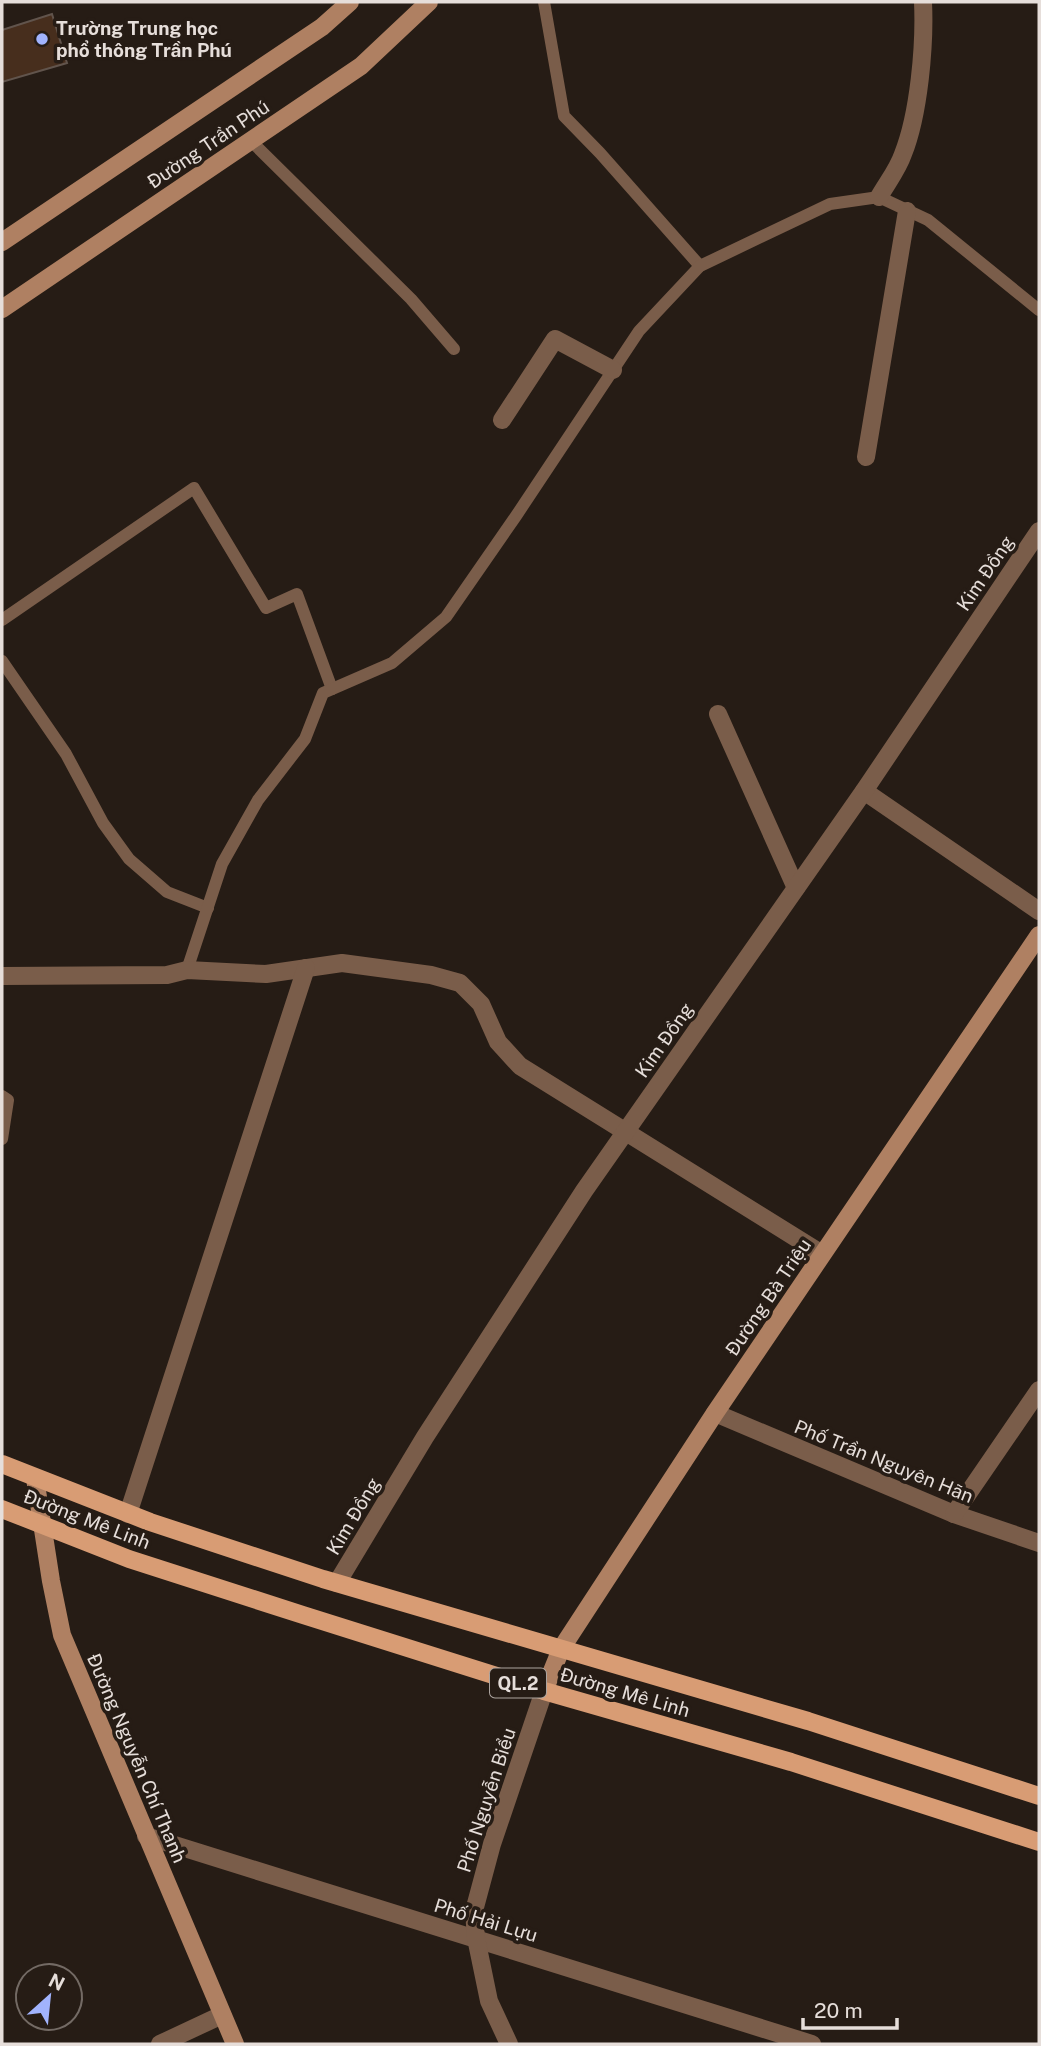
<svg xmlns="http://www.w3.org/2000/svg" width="1041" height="2046" font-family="'Public Sans',sans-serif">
  <rect width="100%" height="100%" fill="#261c15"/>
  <path fill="#472e1d" stroke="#61544c" stroke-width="2" d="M 52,14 L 67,63 L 2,82 L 2,30 Z"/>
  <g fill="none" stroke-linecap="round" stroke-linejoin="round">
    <g stroke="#7a5d4a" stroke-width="12">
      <path d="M 544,2 L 564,116 L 600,153 L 700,266"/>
      <path d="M 251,141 L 411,299 L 454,349"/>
      <path d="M 2,620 L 194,488 L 266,608 L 297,594 L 332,689"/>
      <path d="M 2,661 L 66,754 L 103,823 L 129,859 L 167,892 L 208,908"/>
      <path d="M 187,970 L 222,864 L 258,800 L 305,739 L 323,693 L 392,663 L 446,617 L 516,516 L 639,331 L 700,266 L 830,204 L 879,197 L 928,220 L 1039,310"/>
      <path d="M 2,1096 L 8,1100 L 2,1139"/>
    </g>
    <g stroke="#7a5d4a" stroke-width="18">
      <path d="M 879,197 C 887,183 898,169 903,154 C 919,114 925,45 923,2"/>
      <path d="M 502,420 L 555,339 L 613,370"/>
      <path d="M 866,457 L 907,211"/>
      <path d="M 718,714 L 796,888"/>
      <path d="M 864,791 L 1039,911"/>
      <path d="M 2,976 L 167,975 L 187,970 L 266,974 L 342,963 L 431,975 L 460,983 L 481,1004 L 498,1042 L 520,1066 L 822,1254"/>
      <path d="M 715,1413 L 954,1514 L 1039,1543"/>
      <path d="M 128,1514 L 306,968"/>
      <path d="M 954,1514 L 1039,1390"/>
      <path d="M 337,1583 L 425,1437 L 584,1191 L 864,791 L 1039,531"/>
      <path d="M 146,1836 L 812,2044"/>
      <path d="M 160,2044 L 222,2015"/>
      <path d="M 509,2044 L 489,2001 L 476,1938 L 474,1911 L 492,1844 L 544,1691"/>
    </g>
    <g stroke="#af8062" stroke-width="18">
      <path d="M 2,242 L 322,27 L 350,2"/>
      <path d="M 2,309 L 361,66 L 429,2"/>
      <path d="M 35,1478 L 51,1581 L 62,1635 L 235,2044"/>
      <path d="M 544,1691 L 561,1649 L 715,1413 L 1039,935"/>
    </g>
    <g stroke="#d89c74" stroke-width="18">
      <path d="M 2,1464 L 150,1522 L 323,1579 L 808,1721 L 1039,1796"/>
      <path d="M 2,1509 L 129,1559 L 303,1615 L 544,1691 L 791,1762 L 1039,1842"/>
    </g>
  </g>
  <circle fill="#a1b3fd" stroke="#261c15" stroke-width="2.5" cx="42" cy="39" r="7"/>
  <g text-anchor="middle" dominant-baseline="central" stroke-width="7" stroke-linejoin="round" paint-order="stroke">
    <rect fill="#261c15" stroke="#aca49f" stroke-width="2" x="490" y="1668.5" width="56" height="29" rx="5"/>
    <g font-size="18" font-weight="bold" fill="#e6deda">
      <text x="518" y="1683">QL.2</text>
    </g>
    <g font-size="19" font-weight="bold" fill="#e6deda" stroke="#261c15" text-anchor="start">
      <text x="56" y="28">Trường Trung học<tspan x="56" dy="22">phổ thông Trần Phú</tspan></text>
    </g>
    <g font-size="19" fill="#e6deda" stroke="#261c15">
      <text transform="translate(208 144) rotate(-34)">Đường Trần Phú</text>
      <text transform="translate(985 573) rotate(-56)">Kim Đồng</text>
      <text transform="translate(664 1040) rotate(-55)">Kim Đồng</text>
      <text transform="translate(768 1297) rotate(-56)">Đường Bà Triệu</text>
      <text transform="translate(884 1461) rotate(22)">Phố Trần Nguyên Hãn</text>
      <text transform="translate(353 1516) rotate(-59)">Kim Đồng</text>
      <text transform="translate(87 1519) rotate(21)">Đường Mê Linh</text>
      <text transform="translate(625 1692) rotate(16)">Đường Mê Linh</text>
      <text transform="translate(137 1758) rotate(67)">Đường Nguyễn Chí Thanh</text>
      <text transform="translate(486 1800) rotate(-72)">Phố Nguyễn Biểu</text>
      <text transform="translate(486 1920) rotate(17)">Phố Hải Lựu</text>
    </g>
  </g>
  <rect width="1041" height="2046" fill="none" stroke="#e6deda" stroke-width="7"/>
  <g transform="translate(49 1997) rotate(27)"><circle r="33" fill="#261c15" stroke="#736a64" stroke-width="2"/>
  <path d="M0-5L12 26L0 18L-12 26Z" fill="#a1b3fd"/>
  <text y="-10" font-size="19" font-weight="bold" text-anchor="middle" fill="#e6deda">N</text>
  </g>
  <path d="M803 2018v10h94v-10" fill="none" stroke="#e6deda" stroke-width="3.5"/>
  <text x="814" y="2018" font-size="21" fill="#e6deda" stroke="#261c15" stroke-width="5" paint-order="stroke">20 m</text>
</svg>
